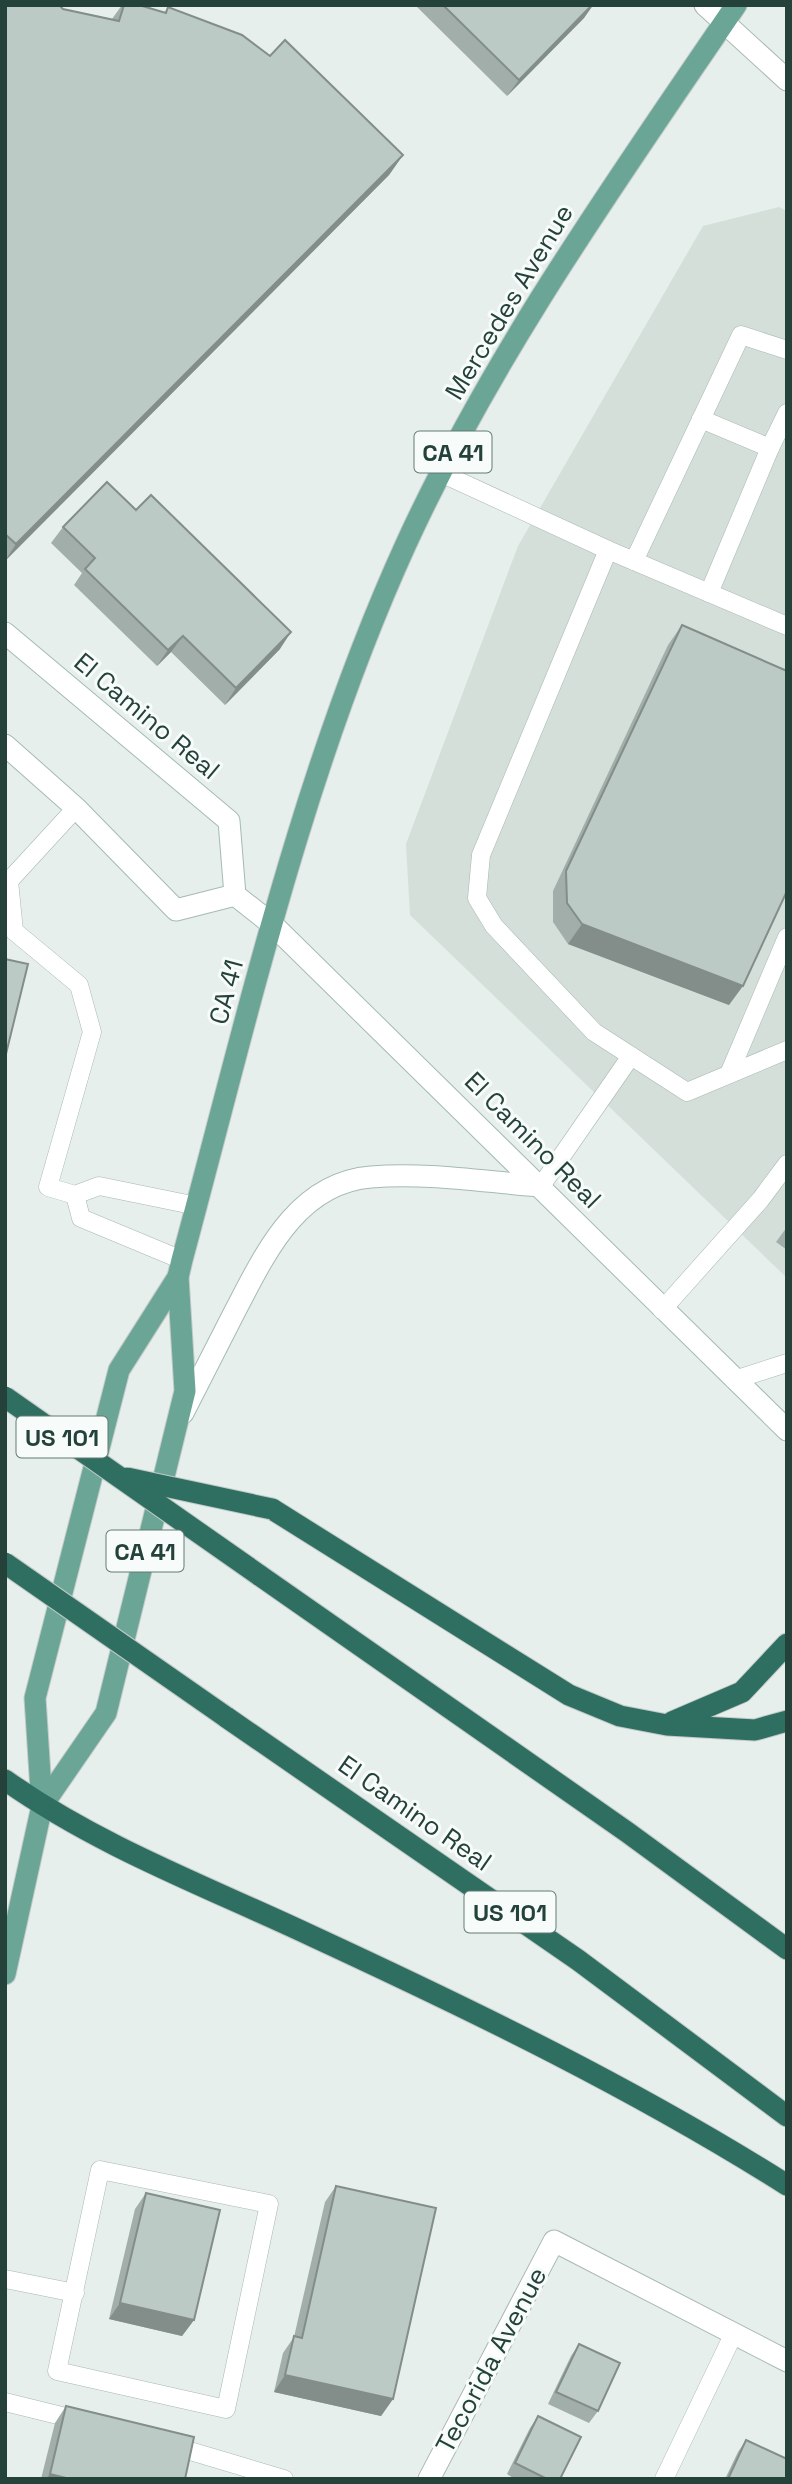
<svg xmlns="http://www.w3.org/2000/svg" width="792" height="2484" font-family="'Space Grotesk',sans-serif">
  <rect width="100%" height="100%" fill="#e6efeb"/>
  <path fill="#d4dfda" d="M 779,207 L 787,211 L 787,1278 L 410,915 L 406,844 L 518,546 L 703,226 Z"/>
  <g fill="none" stroke-linecap="round" stroke-linejoin="round">
    <g stroke="#a8b8b2" stroke-width="19">
      <g id="lane">
        <path d="M 701,419 L 770,448 L 787,413"/>
        <path d="M 441,473 L 608,550 L 787,626"/>
        <path d="M 608,550 L 481,855 L 477,898 L 494,926 L 594,1032 L 687,1092 L 787,1050"/>
        <path d="M 634,561 L 741,335 L 787,350"/>
        <path d="M 709,593 L 770,448"/>
        <path d="M 76,808 L 9,881 L 14,931 L 79,985 L 92,1032 L 48,1187 L 75,1195 L 99,1186 L 197,1206"/>
        <path d="M 729,1074 L 787,937"/>
        <path d="M 541,1186 L 631,1056"/>
        <path d="M 75,1195 L 81,1218 L 182,1260"/>
        <path d="M 662,1310 L 761,1199 L 787,1164"/>
        <path d="M 734,1380 L 787,1363"/>
        <path d="M 100,2170 L 269,2204 L 226,2409 L 57,2371 Z"/>
        <path d="M 5,2279 L 75,2293"/>
        <path d="M 5,2402 L 82,2421"/>
        <path d="M 170,2445 L 284,2479"/>
        <path d="M 664,2479 L 734,2333"/>
      </g>
    </g>
    <g stroke="#a8b8b2" stroke-width="23">
      <g id="street">
        <path d="M 705,5 L 787,80"/>
        <path d="M 429,2479 L 554,2241 L 787,2361"/>
      </g>
    </g>
    <g stroke="#a4bbb3" stroke-width="23">
      <g id="secondary">
        <path d="M 5,633 L 229,821 L 235,895 L 273,925 L 787,1430"/>
        <path d="M 5,745 L 76,808 L 176,910 L 235,895"/>
        <path d="M 183,1413 C 200,1379 217,1346 234,1313 C 264,1256 296,1183 371,1177 C 426,1172 485,1182 541,1186"/>
      </g>
    </g>
    <g stroke="#c2cac8" stroke-width="23">
      <g id="primary">
        <path d="M 42,1806 L 106,1713 L 185,1391 L 178,1277 L 182,1260 C 247,1019 302,772 406,544 C 494,352 618,179 736,5"/>
        <path d="M 5,1974 L 42,1806 L 35,1698 L 119,1370 L 178,1277"/>
      </g>
    </g>
    <g stroke="#c2cac8" stroke-width="23">
      <g id="highway">
        <path d="M 272,1509 L 569,1695 L 620,1716 L 667,1725 L 755,1730 L 787,1721"/>
        <path d="M 259,1575 L 627,1832 L 787,1949"/>
        <path d="M 226,1717 L 578,1960 L 787,2116"/>
        <path d="M 672,1722 L 742,1692 L 787,1644"/>
        <path d="M 5,1780 C 100,1847 208,1887 312,1936 C 474,2011 635,2089 787,2185"/>
      </g>
    </g>
    <use href="#lane" stroke="#fff" stroke-width="18"/>
    <use href="#street" stroke="#fff" stroke-width="21"/>
    <use href="#secondary" stroke="#fff" stroke-width="21"/>
    <use href="#primary" stroke="#6aa596" stroke-width="21"/>
    <use href="#highway" stroke="#2f6f62" stroke-width="21"/>
    <g stroke="#c2cac8" stroke-width="23" stroke-linecap="butt">
      <g id="highway-bridge">
        <path d="M 5,1397 L 259,1575"/>
        <path d="M 127,1478 L 272,1509"/>
        <path d="M 5,1563 L 226,1717"/>
      </g>
    </g>
    <use href="#highway-bridge" stroke="#2f6f62" stroke-width="21"/>
  </g>
  <g fill="#a1aea9">
    <path d="M 5,5 L 63,9 L 112,19 L 122,5 L 139,5 L 164,13 L 168,7 L 403,155 L 389,175 L 5,561 Z"/>
    <path d="M 415,5 L 593,5 L 584,18 L 507,96 Z"/>
    <path d="M 63,527 L 280,649 L 225,705 L 171,652 L 157,666 L 74,585 L 82,573 L 51,543 Z"/>
    <path d="M 682,625 L 729,1005 L 568,944 L 553,922 L 553,891 L 668,645 Z"/>
    <path d="M 787,1227 L 787,1250 L 776,1242 Z"/>
    <path d="M 336,2186 L 393,2399 L 381,2416 L 274,2392 L 283,2353 L 294,2337 L 325,2202 Z"/>
    <path d="M 146,2193 L 194,2320 L 182,2336 L 109,2319 L 135,2209 Z"/>
    <path d="M 579,2344 L 598,2411 L 589,2423 L 548,2404 L 571,2356 Z"/>
    <path d="M 66,2406 L 185,2479 L 41,2479 L 55,2423 Z"/>
    <path d="M 538,2416 L 560,2479 L 515,2479 L 507,2474 L 530,2428 Z"/>
    <path d="M 746,2440 L 785,2479 L 725,2479 L 738,2452 Z"/>
  </g>
  <g fill="#838d89">
    <path d="M 592,5 L 593,5 L 584,18 L 507,96 L 519,80 Z"/>
    <path d="M 403,155 L 389,175 L 5,561 L 16,544 Z"/>
    <path d="M 291,632 L 280,649 L 225,705 L 236,688 Z"/>
    <path d="M 183,636 L 171,652 L 157,666 L 168,650 Z"/>
    <path d="M 582,924 L 743,986 L 729,1005 L 568,944 Z"/>
    <path d="M 120,2303 L 194,2320 L 182,2336 L 109,2319 Z"/>
    <path d="M 285,2375 L 393,2399 L 381,2416 L 274,2392 Z"/>
    <path d="M 50,2474 L 70,2479 L 46,2479 Z"/>
  </g>
  <g fill="#bbcac4" stroke="#838d89" stroke-width="2">
    <path d="M 5,5 L 59,5 L 63,9 L 119,21 L 124,5 L 139,5 L 166,13 L 168,7 L 242,35 L 270,56 L 285,40 L 403,155 L 16,544 L 5,534 Z"/>
    <path d="M 443,5 L 592,5 L 519,80 Z"/>
    <path d="M 107,482 L 136,510 L 151,495 L 291,632 L 236,688 L 183,636 L 168,650 L 85,569 L 95,558 L 63,527 Z"/>
    <path d="M 682,625 L 787,671 L 787,891 L 743,986 L 582,924 L 567,903 L 566,871 Z"/>
    <path d="M 5,959 L 28,964 L 5,1058 Z"/>
    <path d="M 336,2186 L 436,2208 L 393,2399 L 285,2375 L 294,2336 L 302,2338 Z"/>
    <path d="M 146,2193 L 220,2210 L 194,2320 L 120,2303 Z"/>
    <path d="M 579,2344 L 620,2363 L 598,2411 L 556,2392 Z"/>
    <path d="M 66,2406 L 194,2437 L 185,2479 L 70,2479 L 50,2474 Z"/>
    <path d="M 538,2416 L 581,2437 L 560,2479 L 547,2479 L 515,2463 Z"/>
    <path d="M 746,2440 L 787,2459 L 787,2476 L 785,2479 L 728,2479 Z"/>
  </g>
  <g text-anchor="middle" dominant-baseline="central" stroke-width="6" stroke-linejoin="round" paint-order="stroke">
    <g fill="#f7fbf9" stroke="#637a73" stroke-width="2">
      <rect x="414.5" y="431.5" width="77" height="41" rx="5"/>
      <rect x="16.5" y="1416.5" width="91" height="41" rx="5"/>
      <rect x="106.5" y="1530.5" width="77" height="41" rx="5"/>
      <rect x="464.5" y="1891.5" width="91" height="41" rx="5"/>
    </g>
    <g font-size="24" font-weight="bold" fill="#24423a">
      <text x="453" y="452">CA 41</text>
      <text x="62" y="1437">US 101</text>
      <text x="145" y="1551">CA 41</text>
      <text x="510" y="1912">US 101</text>
    </g>
    <g font-size="26" fill="#24423a" stroke="#f7fbf9">
      <text transform="translate(509 302) rotate(-59)">Mercedes Avenue</text>
      <text transform="translate(147 716) rotate(40)">El Camino Real</text>
      <text transform="translate(226 992) rotate(-75)">CA 41</text>
      <text transform="translate(533 1140) rotate(45)">El Camino Real</text>
      <text transform="translate(415 1813) rotate(35)">El Camino Real</text>
      <text transform="translate(491 2360) rotate(-62)">Tecorida Avenue</text>
    </g>
  </g>
  <rect width="792" height="2484" fill="none" stroke="#24423a" stroke-width="14"/>
</svg>
